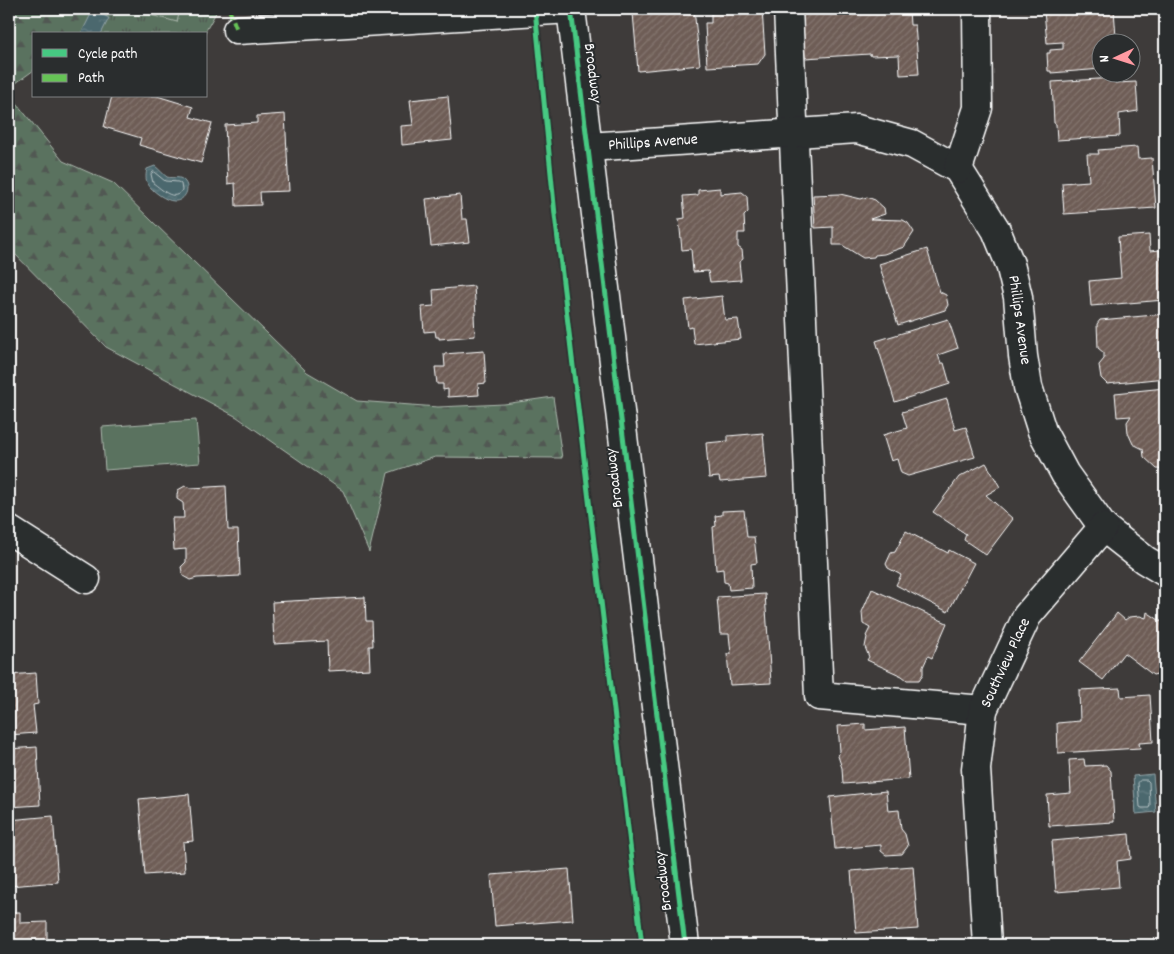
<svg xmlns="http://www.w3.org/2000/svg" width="1174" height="954" font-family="Dekko,sans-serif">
  <defs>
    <pattern id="grass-tufts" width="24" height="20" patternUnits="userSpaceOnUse" patternTransform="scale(1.25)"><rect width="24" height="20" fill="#5a725e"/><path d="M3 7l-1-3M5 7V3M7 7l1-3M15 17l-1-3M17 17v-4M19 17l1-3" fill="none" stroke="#515952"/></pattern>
    <pattern id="forest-firs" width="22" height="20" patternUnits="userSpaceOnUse" patternTransform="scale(1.25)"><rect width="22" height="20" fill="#5a725e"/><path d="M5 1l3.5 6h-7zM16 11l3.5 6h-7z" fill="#515952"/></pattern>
    <pattern id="water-ripples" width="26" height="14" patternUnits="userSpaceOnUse" patternTransform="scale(1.25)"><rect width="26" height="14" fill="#4b686e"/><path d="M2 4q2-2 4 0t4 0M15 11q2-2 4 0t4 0" fill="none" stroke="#667f84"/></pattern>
    <pattern id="building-hatch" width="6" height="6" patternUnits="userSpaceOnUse" patternTransform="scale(1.25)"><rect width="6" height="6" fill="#6e5d56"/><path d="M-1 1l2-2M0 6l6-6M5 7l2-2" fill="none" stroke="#84756f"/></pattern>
  </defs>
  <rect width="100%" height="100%" fill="#3e3b3a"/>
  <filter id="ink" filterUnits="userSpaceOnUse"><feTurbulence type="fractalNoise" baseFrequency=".02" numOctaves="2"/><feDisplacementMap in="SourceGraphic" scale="10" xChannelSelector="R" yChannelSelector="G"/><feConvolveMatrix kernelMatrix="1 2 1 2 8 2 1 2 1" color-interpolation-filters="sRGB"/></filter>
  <g filter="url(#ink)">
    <path fill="url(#grass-tufts)" stroke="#acb8ae" d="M 9,9 L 218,9 L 204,34 L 34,34 Z"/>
    <g fill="url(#forest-firs)" stroke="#acb8ae">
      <path d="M 9,9 L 116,9 L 83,34 L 34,34 L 34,70 L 9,88 Z"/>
      <path d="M 128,9 L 186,9 L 179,14 L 177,22 Z"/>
      <path d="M 9,94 L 63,161 L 113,183 L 307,372 L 357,401 L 438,407 L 504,404 L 553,397 L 562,458 L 435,457 L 388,473 L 369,552 L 343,491 L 237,417 L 106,347 L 9,248 Z"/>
    </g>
    <path fill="#5a725e" stroke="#acb8ae" d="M 196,420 L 200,463 L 105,470 L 102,427 Z"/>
    <g fill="url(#water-ripples)" stroke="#93a4a8">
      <path d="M 93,10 L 109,18 L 101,34 L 81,34 Z"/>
      <path d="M 155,166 C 159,169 164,175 167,177 C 174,179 180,175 185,182 C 191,190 183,202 174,201 C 166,201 152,191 148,184 C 145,179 146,174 147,169 Z"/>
      <path d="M 1153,774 L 1156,812 L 1136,814 L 1133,776 Z"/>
    </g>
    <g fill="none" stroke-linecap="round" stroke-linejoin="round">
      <g stroke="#b7c3c5" stroke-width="1">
        <path d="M 154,172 L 165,181 L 178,182 L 181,184 L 182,190 C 174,203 162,189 153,183 L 151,174 Z"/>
        <path d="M 1141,780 L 1147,780 L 1149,782 L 1150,805 L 1149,808 L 1142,808 L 1140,807 L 1138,783 Z"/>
      </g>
    </g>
    <g fill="url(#building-hatch)" stroke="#fff">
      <path d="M 648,9 L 694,9 L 700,65 L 638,71 L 633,13 L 648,11 Z"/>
      <path d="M 723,9 L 762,9 L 765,54 L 758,64 L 707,67 L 705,23 L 711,23 L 711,10 Z"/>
      <path d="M 802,9 L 909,9 L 910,25 L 915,25 L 919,74 L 900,75 L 899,55 L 871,56 L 870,54 L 805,58 Z"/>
      <path d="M 1085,9 L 1114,9 L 1116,38 L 1122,38 L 1123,42 L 1102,42 L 1102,69 L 1051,73 L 1051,71 L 1048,71 L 1047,53 L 1050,53 L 1050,50 L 1063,49 L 1063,42 L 1047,43 L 1044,11 Z"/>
      <path d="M 1114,78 L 1115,83 L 1136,82 L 1138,111 L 1119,114 L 1120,136 L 1057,140 L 1056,124 L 1054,123 L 1052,82 Z"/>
      <path d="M 112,96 L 157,96 L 193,107 L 190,117 L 212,123 L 201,163 L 139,145 L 141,138 L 104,127 Z"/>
      <path d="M 448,96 L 452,140 L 402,145 L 401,126 L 413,125 L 410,100 Z"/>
      <path d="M 285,114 L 289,191 L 260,192 L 261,205 L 236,206 L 235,183 L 228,184 L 225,125 L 257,123 L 257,116 Z"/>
      <path d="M 1137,147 L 1138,159 L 1152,158 L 1156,208 L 1064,214 L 1062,183 L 1089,181 L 1087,154 L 1099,154 L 1098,150 Z"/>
      <path d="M 720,188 L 720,194 L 742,192 L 747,196 L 748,212 L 744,216 L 745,233 L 738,233 L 738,247 L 742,250 L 743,259 L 739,262 L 741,280 L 710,282 L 708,271 L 693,272 L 691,249 L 682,250 L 679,219 L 685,218 L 683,196 L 698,195 L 698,190 Z"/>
      <path d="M 840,194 L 861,199 L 867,197 L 875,200 L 884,208 L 885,214 L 870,219 L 903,220 L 908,223 L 914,232 L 904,247 L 884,254 L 875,255 L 874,257 L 863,258 L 842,245 L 833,245 L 833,227 L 815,228 L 813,195 Z"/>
      <path d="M 460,195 L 462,219 L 467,219 L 470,242 L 431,246 L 426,199 Z"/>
      <path d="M 1149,235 L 1150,251 L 1160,250 L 1161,259 L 1165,258 L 1165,300 L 1091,306 L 1089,281 L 1121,278 L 1118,237 Z"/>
      <path d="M 927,249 L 940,292 L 946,295 L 948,305 L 945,310 L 898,325 L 879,264 Z"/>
      <path d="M 474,286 L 476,315 L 474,315 L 475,336 L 439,339 L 439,337 L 436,337 L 435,331 L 424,332 L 422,307 L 434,306 L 433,290 Z"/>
      <path d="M 722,296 L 725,320 L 738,319 L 741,339 L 694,344 L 692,327 L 688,328 L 685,300 Z"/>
      <path d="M 1165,314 L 1165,378 L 1107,384 L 1101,378 L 1099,365 L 1104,359 L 1104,353 L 1098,348 L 1097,324 L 1100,320 Z"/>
      <path d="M 948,319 L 958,348 L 938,355 L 941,363 L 944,363 L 950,384 L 895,402 L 876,341 Z"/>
      <path d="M 484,351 L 486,383 L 478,384 L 479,395 L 448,397 L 448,389 L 443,390 L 443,384 L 437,384 L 435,367 L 445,367 L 444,354 Z"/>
      <path d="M 1165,388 L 1165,470 L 1157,469 L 1144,457 L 1143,449 L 1133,444 L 1128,433 L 1127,422 L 1131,416 L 1117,417 L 1115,393 Z"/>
      <path d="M 947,399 L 955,430 L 966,427 L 975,457 L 908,476 L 901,473 L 897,459 L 891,461 L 883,435 L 907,428 L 902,412 Z"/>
      <path d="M 763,433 L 767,478 L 720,482 L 719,477 L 709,478 L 706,443 L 728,441 L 728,436 Z"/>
      <path d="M 986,463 L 1000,487 L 986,495 L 1013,519 L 986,555 L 964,540 L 966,534 L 933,512 L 959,477 Z"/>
      <path d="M 185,486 L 191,488 L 226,486 L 228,530 L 238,530 L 240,576 L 197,578 L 190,580 L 183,576 L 181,567 L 186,562 L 186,549 L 174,550 L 172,518 L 184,518 L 183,503 L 177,499 L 177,495 L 178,490 Z"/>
      <path d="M 744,510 L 747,537 L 754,537 L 757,563 L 751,564 L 752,588 L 729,590 L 728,583 L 724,582 L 723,569 L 716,570 L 713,527 L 716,526 L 715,516 L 722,515 L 722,511 Z"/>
      <path d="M 906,531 L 948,553 L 949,550 L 974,563 L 948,612 L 896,585 L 901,575 L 888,568 L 886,564 L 891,553 L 895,552 Z"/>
      <path d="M 872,589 L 947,623 L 932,658 L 928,656 L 923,667 L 923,674 L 919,680 L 907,680 L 902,676 L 867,660 L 869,657 L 865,647 L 867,637 L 866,636 L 870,628 L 863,624 L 862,612 Z"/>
      <path d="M 765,594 L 771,683 L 730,685 L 727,654 L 731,654 L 729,634 L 720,634 L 717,597 Z"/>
      <path d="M 365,597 L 366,621 L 372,621 L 373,646 L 369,646 L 370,669 L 328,671 L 327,641 L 274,644 L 272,602 Z"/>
      <path d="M 1147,612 L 1165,624 L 1165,672 L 1153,675 L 1124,653 L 1103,680 L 1079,662 L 1117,613 L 1125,620 L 1129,617 L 1140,616 L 1146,618 Z"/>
      <path d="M 36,673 L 38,704 L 33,705 L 36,733 L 9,735 L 9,675 Z"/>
      <path d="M 1120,688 L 1121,697 L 1150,695 L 1153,742 L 1139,743 L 1140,748 L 1058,753 L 1057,723 L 1080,721 L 1079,690 Z"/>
      <path d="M 865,724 L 865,730 L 905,727 L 909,779 L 843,784 L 842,768 L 838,756 L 840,751 L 838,726 Z"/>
      <path d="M 37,747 L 40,805 L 9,807 L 9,749 Z"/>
      <path d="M 1084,759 L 1085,766 L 1106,765 L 1111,771 L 1114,822 L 1049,826 L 1047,795 L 1071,793 L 1069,760 Z"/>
      <path d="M 886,791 L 888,811 L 899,810 L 901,829 L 905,834 L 908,846 L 902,854 L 886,855 L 881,851 L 881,845 L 835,849 L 830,797 Z"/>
      <path d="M 189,794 L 193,841 L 183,842 L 185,872 L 145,875 L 139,799 Z"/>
      <path d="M 53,816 L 58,882 L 9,886 L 9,820 Z"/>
      <path d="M 1129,834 L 1131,859 L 1117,861 L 1119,887 L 1056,892 L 1052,841 Z"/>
      <path d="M 913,866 L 918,929 L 856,933 L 851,871 Z"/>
      <path d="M 569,869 L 573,920 L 495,926 L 491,875 Z"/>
      <path d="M 9,912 L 20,912 L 20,923 L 47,922 L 47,945 L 9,945 Z"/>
      <path d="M 917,939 L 918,945 L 857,945 L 857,943 Z"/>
    </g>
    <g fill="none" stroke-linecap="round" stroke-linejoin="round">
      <g stroke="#fff" stroke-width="31">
        <g id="minor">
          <path d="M 571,9 L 685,945"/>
          <path d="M 788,9 L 819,696 L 983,710"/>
          <path d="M 237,30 L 571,9"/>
          <path d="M 588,147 L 857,129 L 912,144 L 958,169 L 996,230 L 1010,264 L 1018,297 L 1023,356 L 1028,387 L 1042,431 L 1065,474 L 1103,527 L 1145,560 L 1165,572"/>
          <path d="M 958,169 L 978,108 L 977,9"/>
          <path d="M 9,530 L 86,579"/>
          <path d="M 987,945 L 976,769 L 983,710 L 1027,616 L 1103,527"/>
        </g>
      </g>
      <use href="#minor" stroke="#2a2d2e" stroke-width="28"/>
      <g stroke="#66c356" stroke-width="4" stroke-dasharray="8 4" stroke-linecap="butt">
        <path d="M 229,9 L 237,30"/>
        <path d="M 9,15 L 17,9"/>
      </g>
      <g stroke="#2a2d2e" stroke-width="8">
        <g id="cycleway">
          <path d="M 535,9 L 555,215 L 642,945"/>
          <path d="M 571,9 L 685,945"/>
        </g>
      </g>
      <use href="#cycleway" stroke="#46c982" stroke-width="5"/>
    </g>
  </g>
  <g text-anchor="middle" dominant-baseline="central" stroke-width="4" stroke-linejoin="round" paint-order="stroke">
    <g font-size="16" fill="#fff" stroke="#2a2d2e">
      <text transform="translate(592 73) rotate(83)">Broadway</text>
      <text transform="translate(653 143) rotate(-4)">Phillips Avenue</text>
      <text transform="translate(1019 320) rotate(82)">Phillips Avenue</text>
      <text transform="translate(615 478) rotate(-97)">Broadway</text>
      <text transform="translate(1006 663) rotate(-65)">Southview Place</text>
      <text transform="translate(664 881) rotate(-97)">Broadway</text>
    </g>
  </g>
  <rect width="1174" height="954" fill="none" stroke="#2a2d2e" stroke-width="30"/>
  <rect x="15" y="15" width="1144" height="924" fill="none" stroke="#fff" stroke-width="2" filter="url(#ink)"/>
  <rect x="32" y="32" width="175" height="65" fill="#2a2d2e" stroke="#7f8182"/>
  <rect x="42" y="49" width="25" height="8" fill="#46c982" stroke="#7f8182"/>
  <text x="78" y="58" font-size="15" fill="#ffffff">Cycle path</text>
  <rect x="42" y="74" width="25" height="8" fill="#66c356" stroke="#7f8182"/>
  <text x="78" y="82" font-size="15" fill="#ffffff">Path</text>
  <g transform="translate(1116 58) rotate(266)"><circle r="24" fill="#2a2d2e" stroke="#7f8182"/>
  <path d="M0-4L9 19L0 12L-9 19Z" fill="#ff9aa2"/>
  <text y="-8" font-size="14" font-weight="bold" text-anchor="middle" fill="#ffffff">N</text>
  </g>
</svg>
